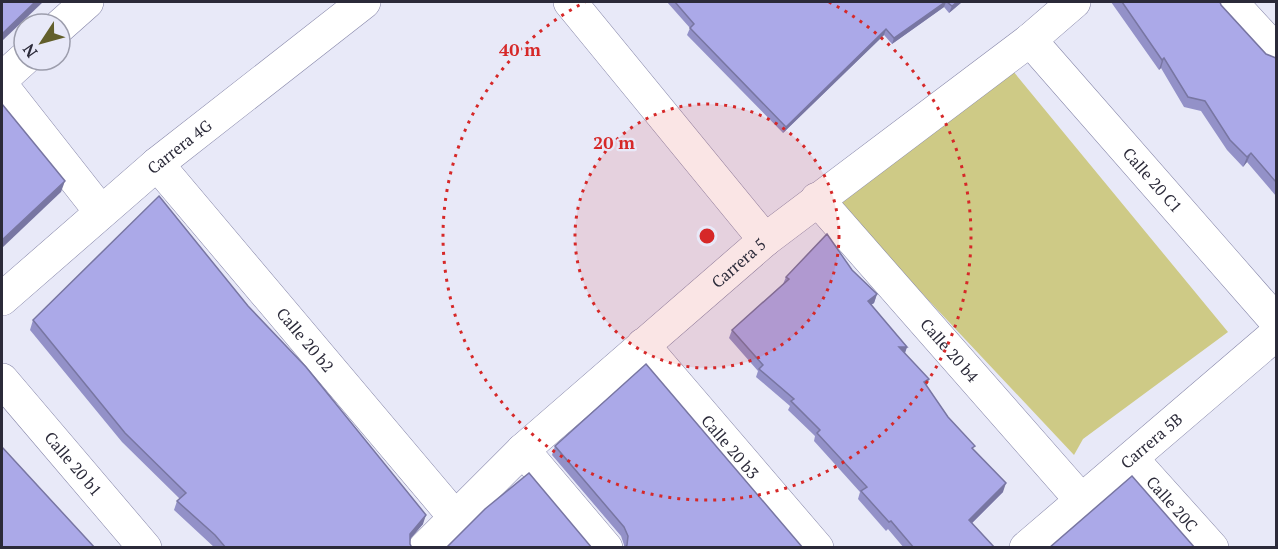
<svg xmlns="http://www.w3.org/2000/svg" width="1278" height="549" font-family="'PT Serif',serif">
  <rect width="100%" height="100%" fill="#e8e9f8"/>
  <path fill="#ceca86" d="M 1013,71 L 1228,332 L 1083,439 L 1074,455 L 839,205 Z"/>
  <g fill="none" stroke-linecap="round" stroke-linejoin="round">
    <g stroke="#8585a8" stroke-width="34">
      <g id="street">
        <path d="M 570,2 L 765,240"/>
        <path d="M 1231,2 L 1276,51"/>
        <path d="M 60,26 L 87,2"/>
        <path id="s1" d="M 1030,40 L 1276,321"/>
        <path d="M 2,79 L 24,59"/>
        <path d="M 2,86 L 101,212"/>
        <path id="s2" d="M 157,164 L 454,516"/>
        <path id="s3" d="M 817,199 L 1082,501"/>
        <path id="s4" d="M 2,299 L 157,164 L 364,2"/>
        <path id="s5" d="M 643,345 L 817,548"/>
        <path id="s6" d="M 2,380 L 145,548"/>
        <path d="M 523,450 L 606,548"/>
        <path id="s7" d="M 1132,459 L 1212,548"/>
        <path id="s8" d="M 425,548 L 523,450 L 765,240 L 1030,40 L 1074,2"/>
        <path id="s9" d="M 1026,548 L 1276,334"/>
      </g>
    </g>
    <use href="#street" stroke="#fff" stroke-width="33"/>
  </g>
  <g fill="#9391c8">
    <path d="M 667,2 L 962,2 L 949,13 L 944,7 L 892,44 L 884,35 L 783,133 L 687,35 L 690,28 Z"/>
    <path d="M 1111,2 L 1220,2 L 1221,5 L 1266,54 L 1276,58 L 1276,196 L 1247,162 L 1243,167 L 1227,150 L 1201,111 L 1184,107 L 1161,68 L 1159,70 Z"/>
    <path d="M 852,270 L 877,294 L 874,303 L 871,305 L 907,347 L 905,353 L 927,386 L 948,417 L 973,450 L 1003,492 L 972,523 L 995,548 L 904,548 L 888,529 L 886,531 L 858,499 L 860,492 L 814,441 L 815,436 L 788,410 L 790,406 L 756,377 L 758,371 L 729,338 L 732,330 L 783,284 L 786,277 Z"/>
    <path d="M 33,320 L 423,524 L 410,539 L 410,544 L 412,548 L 215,548 L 174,510 L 177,501 L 180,499 L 122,442 L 30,330 Z"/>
    <path d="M 555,446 L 803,548 L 624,548 L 624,545 L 621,536 L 552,455 Z"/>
  </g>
  <g fill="#7876a2">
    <path d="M 35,2 L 43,2 L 2,41 L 2,34 Z"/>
    <path d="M 945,2 L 946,2 L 944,7 L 892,44 L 894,38 Z"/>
    <path d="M 957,2 L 962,2 L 949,13 L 952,6 Z"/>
    <path d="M 886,29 L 884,35 L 783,133 L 786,127 Z"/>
    <path d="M 1164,58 L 1161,68 L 1159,70 L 1162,60 Z"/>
    <path d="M 1251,153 L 1247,162 L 1243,167 L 1247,157 Z"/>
    <path d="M 65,181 L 61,192 L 2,248 L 2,240 Z"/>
    <path d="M 877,294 L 874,303 L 864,309 L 868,301 Z"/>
    <path d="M 899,347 L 907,347 L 904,355 Z"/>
    <path d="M 929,379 L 926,387 L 924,382 Z"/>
    <path d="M 1006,483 L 1003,492 L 966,529 L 969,520 Z"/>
    <path d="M 426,515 L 423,524 L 407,543 L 410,534 Z"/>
  </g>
  <g fill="#aba9e8" stroke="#7876a2" stroke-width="1.5">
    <path d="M 2,2 L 35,2 L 2,34 Z"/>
    <path d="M 675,2 L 945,2 L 894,38 L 886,29 L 786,127 L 690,28 L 694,24 Z"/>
    <path d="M 947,2 L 957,2 L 952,6 Z"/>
    <path d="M 1122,2 L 1220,2 L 1221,5 L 1266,54 L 1276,58 L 1276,182 L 1251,153 L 1247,157 L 1230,140 L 1205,101 L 1188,97 L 1164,58 L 1162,60 Z"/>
    <path d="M 2,104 L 65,181 L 2,240 Z"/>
    <path d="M 159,196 L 248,306 L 306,367 L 426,515 L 410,534 L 410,544 L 412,548 L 226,548 L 215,535 L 177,501 L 186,493 L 125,433 L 33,320 Z"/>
    <path d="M 827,234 L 852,270 L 877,294 L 868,301 L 907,347 L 899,347 L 929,379 L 924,382 L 948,417 L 975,446 L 972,448 L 1006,483 L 969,520 L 995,548 L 914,548 L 891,521 L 889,522 L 861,491 L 867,487 L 817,433 L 820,430 L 791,401 L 794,399 L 759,369 L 763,365 L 732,330 L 789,279 L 786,277 Z"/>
    <path d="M 646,364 L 803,548 L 625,548 L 627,545 L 628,536 L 624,527 L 555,446 Z"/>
    <path d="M 2,447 L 95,548 L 2,548 Z"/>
    <path d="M 529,473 L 592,548 L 446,548 L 485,509 Z"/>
    <path d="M 1132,476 L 1195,548 L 1049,548 Z"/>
  </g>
  <circle cx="707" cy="236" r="132" fill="#d62828" fill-opacity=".12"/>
  <g fill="none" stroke="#d62828" stroke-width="3" stroke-dasharray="3 6">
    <circle cx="707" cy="236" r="132"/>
    <path d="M829 2A264 264 0 1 1 585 2"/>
  </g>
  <g text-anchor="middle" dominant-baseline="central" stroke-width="4.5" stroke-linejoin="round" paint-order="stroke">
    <g font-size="16" fill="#2b2a39" stroke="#e8e9f8">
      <text stroke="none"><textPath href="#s4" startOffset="234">Carrera 4G</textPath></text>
      <text stroke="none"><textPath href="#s1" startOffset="186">Calle 20 C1</textPath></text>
      <text stroke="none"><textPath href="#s8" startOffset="424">Carrera 5</textPath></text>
      <text stroke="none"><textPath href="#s2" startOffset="230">Calle 20 b2</textPath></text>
      <text stroke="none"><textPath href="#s3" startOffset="201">Calle 20 b4</textPath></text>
      <text stroke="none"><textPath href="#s9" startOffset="165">Carrera 5B</textPath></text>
      <text stroke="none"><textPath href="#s5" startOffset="134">Calle 20 b3</textPath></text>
      <text stroke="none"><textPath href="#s6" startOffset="110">Calle 20 b1</textPath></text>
      <text stroke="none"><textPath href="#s7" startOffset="60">Calle 20C</textPath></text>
    </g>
  </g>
  <circle cx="707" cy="236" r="9" fill="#d62828" stroke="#e8e9f8" stroke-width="3"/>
  <g font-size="18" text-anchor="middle" font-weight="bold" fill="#d62828" stroke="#e8e9f8" stroke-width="4.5" stroke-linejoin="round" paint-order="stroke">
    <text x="520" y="56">40 m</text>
    <text x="614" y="149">20 m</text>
  </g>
  <rect width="1278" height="549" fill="none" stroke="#2b2a39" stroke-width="6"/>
  <g transform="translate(42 42) rotate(234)"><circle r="28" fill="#e8e9f8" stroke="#9c9dac" stroke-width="1.5"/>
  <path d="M0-4.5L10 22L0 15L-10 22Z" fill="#625f2b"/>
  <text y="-9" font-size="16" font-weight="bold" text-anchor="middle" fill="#2b2a39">N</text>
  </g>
</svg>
